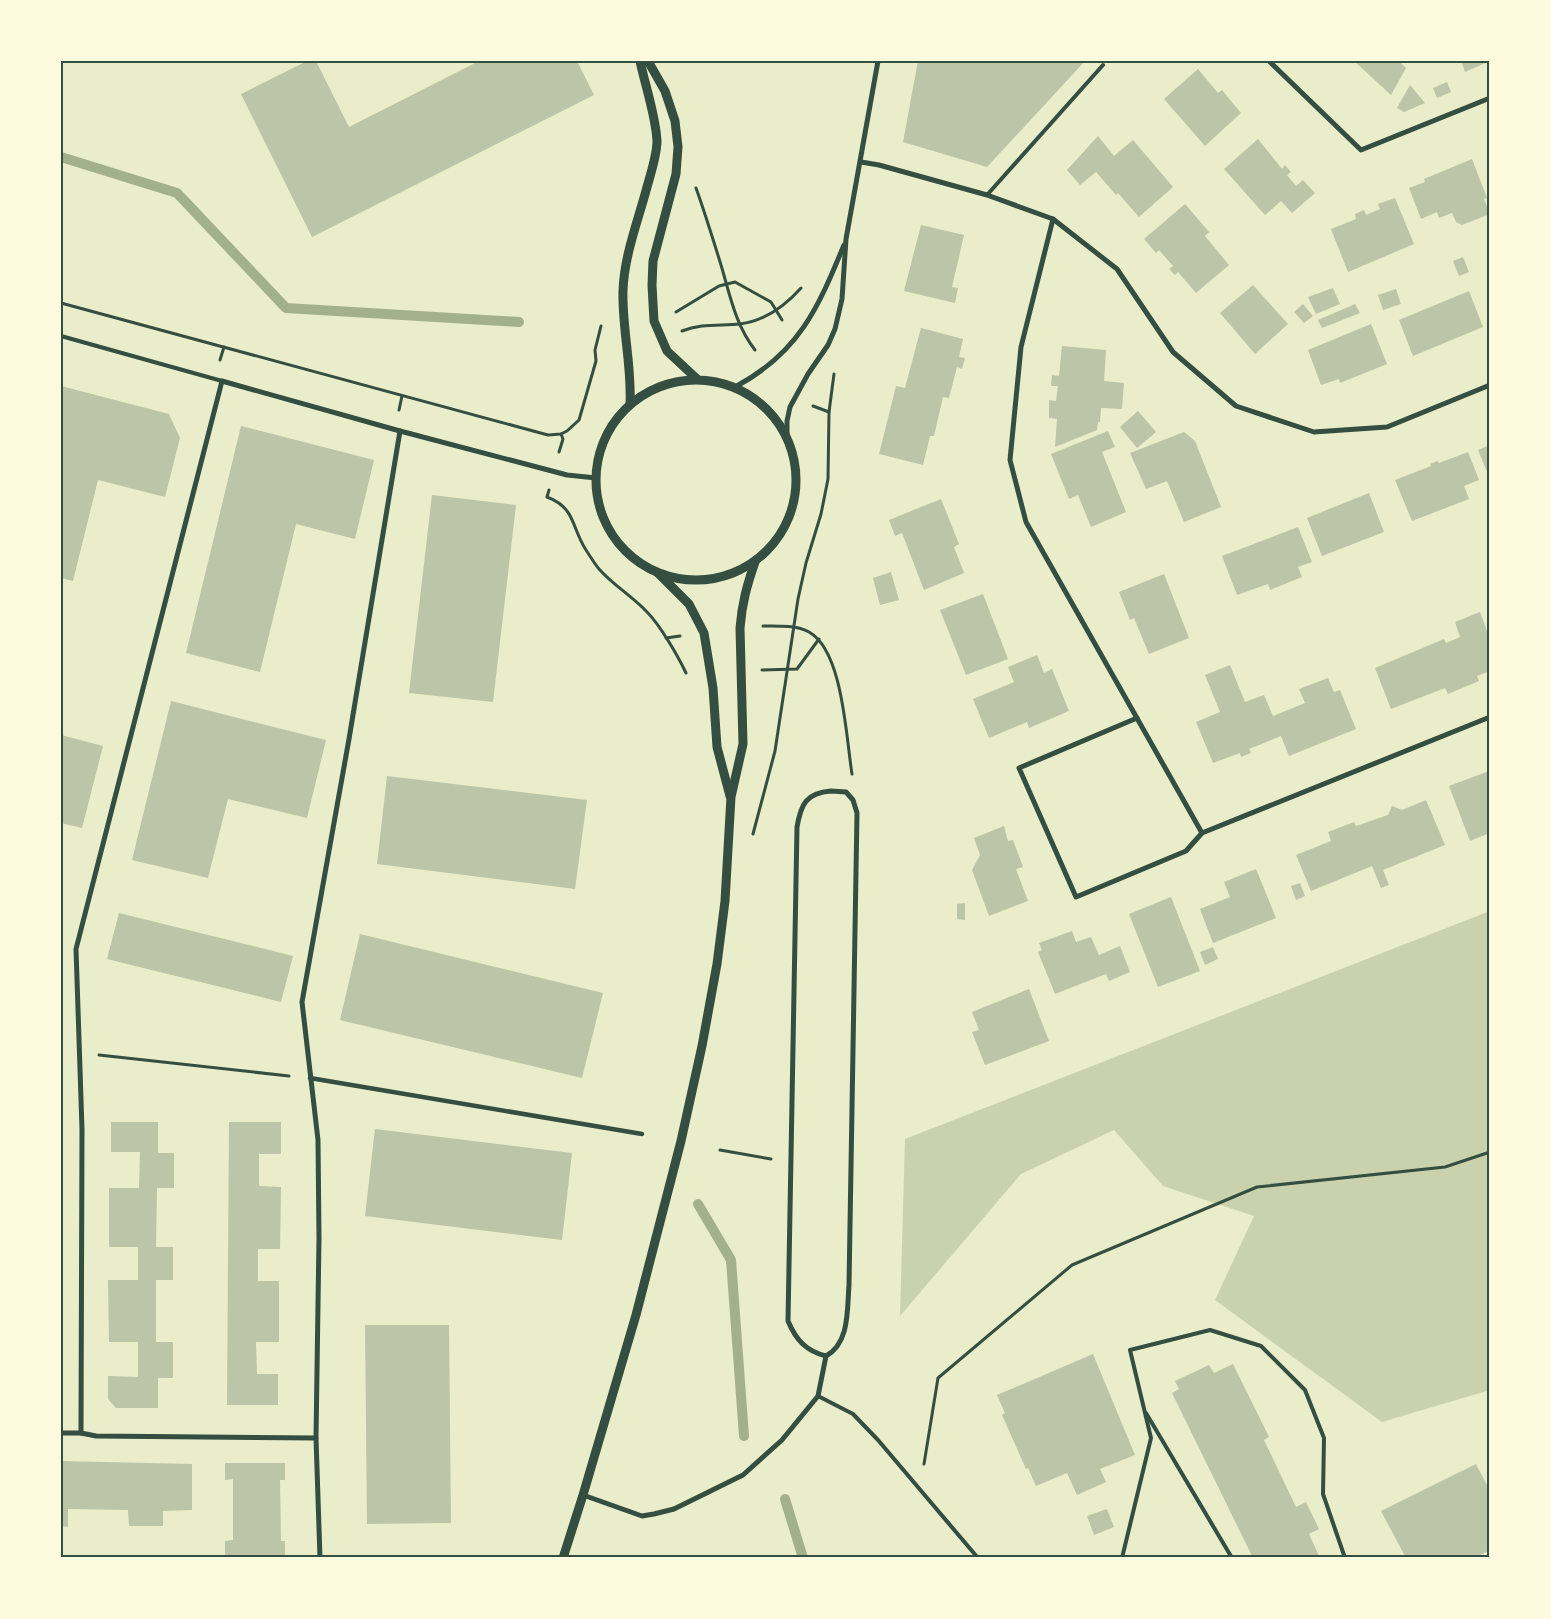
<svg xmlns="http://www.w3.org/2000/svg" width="1551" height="1619" font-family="Manrope,sans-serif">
  <rect width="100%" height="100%" fill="#e9edc9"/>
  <path fill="#cad2ad" d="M 1490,911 L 1490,1390 L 1382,1422 L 1215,1300 L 1254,1216 L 1163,1186 L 1114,1130 L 1021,1174 L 900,1316 L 905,1139 Z"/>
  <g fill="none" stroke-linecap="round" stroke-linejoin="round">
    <g stroke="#a3b18a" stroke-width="10">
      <path d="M 61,157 L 177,193 L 286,308 L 519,322"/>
      <path d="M 698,1204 L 731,1260 L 744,1436"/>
      <path d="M 785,1499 L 803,1558"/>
    </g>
  </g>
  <g fill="#bcc5a7">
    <path d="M 307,61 L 316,61 L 349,127 L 479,61 L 577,61 L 594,95 L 312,237 L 241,94 Z"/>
    <path d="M 918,61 L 1085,61 L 987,167 L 903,142 Z"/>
    <path d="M 1354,61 L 1399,61 L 1406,68 L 1391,95 Z"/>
    <path d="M 1461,61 L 1490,61 L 1465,72 Z"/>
    <path d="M 1198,69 L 1218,93 L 1222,90 L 1241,113 L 1205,146 L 1164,99 Z"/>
    <path d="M 1447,82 L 1451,92 L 1437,98 L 1433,88 Z"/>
    <path d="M 1410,85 L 1425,103 L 1404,112 L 1397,108 Z"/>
    <path d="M 1098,136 L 1114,156 L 1133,140 L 1173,187 L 1139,217 L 1118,193 L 1116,195 L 1096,172 L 1080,185 L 1067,170 Z"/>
    <path d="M 1258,139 L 1282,169 L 1285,165 L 1291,172 L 1287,175 L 1296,186 L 1303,180 L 1315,193 L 1292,213 L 1281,201 L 1265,215 L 1224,169 Z"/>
    <path d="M 1472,159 L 1487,198 L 1484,199 L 1490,214 L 1462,225 L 1456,222 L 1452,213 L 1439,218 L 1437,212 L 1421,219 L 1409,188 L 1425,182 L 1424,179 Z"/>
    <path d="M 1395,198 L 1414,244 L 1348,272 L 1331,229 L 1356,219 L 1355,214 L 1364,210 L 1366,215 L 1380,209 L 1378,204 Z"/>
    <path d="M 1185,204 L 1209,232 L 1205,236 L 1229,265 L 1196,293 L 1178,272 L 1175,275 L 1169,269 L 1173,266 L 1159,250 L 1156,253 L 1144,239 Z"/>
    <path d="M 921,225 L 964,235 L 952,287 L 958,288 L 955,303 L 904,291 Z"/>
    <path d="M 1463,257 L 1469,272 L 1459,276 L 1453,261 Z"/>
    <path d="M 1253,285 L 1288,324 L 1255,354 L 1220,313 Z"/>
    <path d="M 1333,288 L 1340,304 L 1316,314 L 1308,297 Z"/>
    <path d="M 1396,289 L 1401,304 L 1383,310 L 1378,295 Z"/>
    <path d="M 1469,291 L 1483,327 L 1413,356 L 1399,320 Z"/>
    <path d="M 1303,304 L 1313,316 L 1304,323 L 1294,312 Z"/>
    <path d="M 1355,304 L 1360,313 L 1322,328 L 1318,320 Z"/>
    <path d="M 1371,324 L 1387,364 L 1340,383 L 1339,379 L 1321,385 L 1308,350 Z"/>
    <path d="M 921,328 L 963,339 L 959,357 L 965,358 L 962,369 L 957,367 L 949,398 L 943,397 L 934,436 L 930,436 L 923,465 L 879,454 L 896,386 L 905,388 Z"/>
    <path d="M 1062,346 L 1106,350 L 1104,381 L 1124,383 L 1122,409 L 1101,408 L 1100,422 L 1098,422 L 1097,430 L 1055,447 L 1057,419 L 1049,418 L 1049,400 L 1056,401 L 1058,386 L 1051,386 L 1052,375 L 1059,376 Z"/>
    <path d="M 61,386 L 169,414 L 180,438 L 165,497 L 98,480 L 73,581 L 61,578 Z"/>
    <path d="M 1138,411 L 1156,432 L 1137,448 L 1120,427 Z"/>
    <path d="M 241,426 L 374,460 L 355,539 L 296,524 L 260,672 L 186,653 Z"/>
    <path d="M 1108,431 L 1115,447 L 1102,452 L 1126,512 L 1091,527 L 1078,495 L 1069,499 L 1051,454 Z"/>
    <path d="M 1184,432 L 1195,441 L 1221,507 L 1184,522 L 1167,481 L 1146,489 L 1130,453 Z"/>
    <path d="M 1490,445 L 1490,479 L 1478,450 Z"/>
    <path d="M 1468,452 L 1479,480 L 1464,486 L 1469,499 L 1412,521 L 1395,480 L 1431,466 L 1430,464 L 1437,461 L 1439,463 Z"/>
    <path d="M 1369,493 L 1384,532 L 1322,556 L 1307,518 Z"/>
    <path d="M 432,495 L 516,505 L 493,702 L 409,693 Z"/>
    <path d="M 941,499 L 959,544 L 954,547 L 964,573 L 924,590 L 902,533 L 895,536 L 889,520 Z"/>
    <path d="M 1298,527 L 1312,562 L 1298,567 L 1302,577 L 1270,590 L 1268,584 L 1237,595 L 1222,556 Z"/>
    <path d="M 891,572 L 899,600 L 880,605 L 873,578 Z"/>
    <path d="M 1164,574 L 1189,638 L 1149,654 L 1134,618 L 1130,620 L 1119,592 Z"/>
    <path d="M 983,594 L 1008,659 L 966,675 L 940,610 Z"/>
    <path d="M 1480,612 L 1487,631 L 1490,630 L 1490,671 L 1477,676 L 1479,681 L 1448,694 L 1445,688 L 1391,709 L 1375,668 L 1444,639 L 1446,643 L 1460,637 L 1455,622 Z"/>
    <path d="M 1037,655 L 1044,673 L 1052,669 L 1069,711 L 1029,728 L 1027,722 L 989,738 L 973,699 L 1014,682 L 1008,667 Z"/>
    <path d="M 1230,665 L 1245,702 L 1264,695 L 1273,716 L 1305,703 L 1299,689 L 1328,678 L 1334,692 L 1340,690 L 1356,729 L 1289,756 L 1281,736 L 1249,749 L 1251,753 L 1241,757 L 1240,753 L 1213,763 L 1196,722 L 1220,712 L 1205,675 Z"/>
    <path d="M 171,701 L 326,740 L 307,818 L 228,799 L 208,878 L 132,860 Z"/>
    <path d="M 61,735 L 103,746 L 82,828 L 61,823 Z"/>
    <path d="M 1489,771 L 1490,839 L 1487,834 L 1470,841 L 1449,786 Z"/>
    <path d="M 387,776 L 587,800 L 575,889 L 377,864 Z"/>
    <path d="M 1426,800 L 1445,845 L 1383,870 L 1389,885 L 1381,888 L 1372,866 L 1311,891 L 1296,855 L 1331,841 L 1328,832 L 1354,822 L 1356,826 L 1388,815 L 1392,806 L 1402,810 Z"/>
    <path d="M 1004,826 L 1008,841 L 1013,840 L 1023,867 L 1016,869 L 1028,901 L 989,916 L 972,870 L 980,855 L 974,838 Z"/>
    <path d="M 1256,869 L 1276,918 L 1213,943 L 1200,909 L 1230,897 L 1224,882 Z"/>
    <path d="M 1300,883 L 1305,896 L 1296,900 L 1291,886 Z"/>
    <path d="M 1171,897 L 1200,971 L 1158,987 L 1129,914 Z"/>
    <path d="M 965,903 L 965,920 L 957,919 L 957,904 Z"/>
    <path d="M 119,913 L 293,956 L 281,1002 L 107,959 Z"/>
    <path d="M 1072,931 L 1076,942 L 1091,937 L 1099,955 L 1120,946 L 1130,972 L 1109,981 L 1106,974 L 1055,994 L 1038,952 L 1042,950 L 1039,943 Z"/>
    <path d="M 360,934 L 603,993 L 582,1078 L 340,1020 Z"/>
    <path d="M 1213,947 L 1218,959 L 1205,965 L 1200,952 Z"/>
    <path d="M 1029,989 L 1049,1041 L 985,1065 L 972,1032 L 979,1030 L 972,1012 Z"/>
    <path d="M 111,1122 L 158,1122 L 158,1153 L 174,1153 L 174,1188 L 157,1188 L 156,1247 L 173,1247 L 173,1280 L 156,1280 L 156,1342 L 173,1342 L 173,1378 L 158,1378 L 158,1408 L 116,1408 L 108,1399 L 108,1376 L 138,1377 L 138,1342 L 109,1342 L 108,1280 L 138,1280 L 138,1247 L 109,1247 L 109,1188 L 139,1188 L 140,1152 L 111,1152 Z"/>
    <path d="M 229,1122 L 281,1122 L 281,1154 L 259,1154 L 259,1186 L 281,1187 L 280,1249 L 258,1249 L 258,1281 L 279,1281 L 279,1342 L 256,1342 L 257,1374 L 278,1374 L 278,1405 L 227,1405 Z"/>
    <path d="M 375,1129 L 572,1153 L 562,1240 L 365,1216 Z"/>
    <path d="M 365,1325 L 449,1325 L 451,1523 L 367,1524 Z"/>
    <path d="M 1093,1354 L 1135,1455 L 1100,1469 L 1106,1482 L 1077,1495 L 1067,1473 L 1036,1486 L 1028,1468 L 1026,1469 L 1002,1415 L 1005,1413 L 997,1395 Z"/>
    <path d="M 1233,1364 L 1269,1437 L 1264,1440 L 1296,1507 L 1306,1502 L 1319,1529 L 1309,1534 L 1320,1558 L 1253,1558 L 1172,1393 L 1179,1389 L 1175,1381 L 1209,1365 L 1214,1373 Z"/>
    <path d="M 61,1461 L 192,1464 L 192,1510 L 163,1511 L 163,1526 L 129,1526 L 128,1510 L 68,1509 L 68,1527 L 61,1526 Z"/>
    <path d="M 225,1463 L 285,1463 L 285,1480 L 280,1480 L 281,1541 L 285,1541 L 285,1558 L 225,1558 L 225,1541 L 233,1540 L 233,1479 L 225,1480 Z"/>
    <path d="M 1476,1464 L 1490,1491 L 1490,1550 L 1475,1558 L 1406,1558 L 1381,1511 Z"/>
    <path d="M 1107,1509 L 1114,1527 L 1094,1535 L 1087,1516 Z"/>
  </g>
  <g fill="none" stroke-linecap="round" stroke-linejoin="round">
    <g stroke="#344e41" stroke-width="3">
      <path d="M 696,188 C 705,213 713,239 721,265 C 730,295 735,324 755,350"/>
      <path d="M 61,303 L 548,435 L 561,434 L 567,431 L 579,420 L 596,361 L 595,350 L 601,326"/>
      <path d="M 676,312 L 719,286 L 735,282 L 771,302 L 782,320"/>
      <path d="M 682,331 C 701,323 721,326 740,324 C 764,321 785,306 801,288"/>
      <path d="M 220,360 L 224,347"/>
      <path d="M 813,406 L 829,412"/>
      <path d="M 399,410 L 402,396"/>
      <path d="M 559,452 L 563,439 L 561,434"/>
      <path d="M 549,490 L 547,497 C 576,508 571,527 586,550 C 590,556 594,563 599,569 C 613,585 632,596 647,612 C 660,625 678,656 686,673"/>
      <path d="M 763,626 C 776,626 797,625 809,632 C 843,651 846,737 852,774"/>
      <path d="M 666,638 L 680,636"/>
      <path d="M 762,670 L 797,669 L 819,639"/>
      <path d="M 753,834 L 775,751 L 798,599 L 806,563 L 821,514 L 828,479 L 829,412 L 834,374"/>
      <path d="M 99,1055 L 289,1076"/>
      <path d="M 720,1150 L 771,1159"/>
      <path d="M 924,1464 L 938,1378 L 1072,1265 L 1257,1187 L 1445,1167 L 1490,1152"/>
    </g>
    <g stroke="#344e41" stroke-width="4">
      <path d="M 987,195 L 1103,65"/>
      <path d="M 61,336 L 222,381"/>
      <path d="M 818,1396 L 853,1414 L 878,1440 L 978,1558"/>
      <path d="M 1146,1413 L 1232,1558"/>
      <path d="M 1122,1558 L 1151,1438 L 1130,1350 L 1210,1330 L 1261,1346 L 1305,1390 L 1324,1438 L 1323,1494 L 1345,1558"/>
    </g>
    <path stroke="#344e41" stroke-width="4.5" d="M 310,1078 L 642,1134"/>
    <g stroke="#344e41" stroke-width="5">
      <path d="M 1269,61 L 1361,150 L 1490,98"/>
      <path d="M 861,162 L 879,165 L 987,195 L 1053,219 L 1117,269 L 1173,352 L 1236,406 L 1314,432 L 1387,427 L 1490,385"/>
      <path d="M 1053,219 L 1021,347 L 1010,460 L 1026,522 L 1202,833 L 1490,717"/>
      <path d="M 735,387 C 799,353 818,308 844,245"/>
      <path d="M 787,436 L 787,421 L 790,407 L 808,374 L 828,345 L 835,329 L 842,299 L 846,239 L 878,61"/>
      <path d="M 1137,718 L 1019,768 L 1076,897 L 1186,851 L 1202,833"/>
      <path d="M 831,791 L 846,792 L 853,800 L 857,813 L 849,1285 C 847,1309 850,1343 826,1356 C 806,1351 796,1340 788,1321 L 797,827 C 801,804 806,793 831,791 Z"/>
      <path d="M 61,1433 L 81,1433"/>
      <path d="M 316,1438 L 96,1436 L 81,1433 L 82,1129 L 76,949 L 222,381 L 400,431 L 567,475 L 596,478"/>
      <path d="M 583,1495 L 642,1516 L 654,1514 L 674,1509 L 743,1475 L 782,1440 L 818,1396 L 826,1356"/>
      <path d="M 320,1558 L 316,1438 L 319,1238 L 318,1140 L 302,1002 L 349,739 L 400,431"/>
    </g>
    <g stroke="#344e41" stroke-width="9">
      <path d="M 648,61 L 665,91 L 675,121 L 678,147 L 676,174 L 653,261 L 652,285 L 654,321 L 667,351 L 697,379"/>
      <circle cx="696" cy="480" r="100"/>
      <path d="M 630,404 C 632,366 622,329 623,291 C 624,256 638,221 647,187 C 651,173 656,158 657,143 C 657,120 645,85 640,61"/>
      <path d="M 658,573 L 689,604 L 704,633 L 713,688 L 717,747 L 730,796"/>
      <path d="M 563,1558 L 583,1495 L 636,1315 L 681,1141 L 702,1046 L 717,964 L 725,901 L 731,797 L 743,744 L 740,628 C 742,603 747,585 755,562"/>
    </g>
  </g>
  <rect width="1551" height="1619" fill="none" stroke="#fefae0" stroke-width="125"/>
  <rect x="62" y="62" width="1426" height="1494" fill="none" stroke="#344e41" stroke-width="2"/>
</svg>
